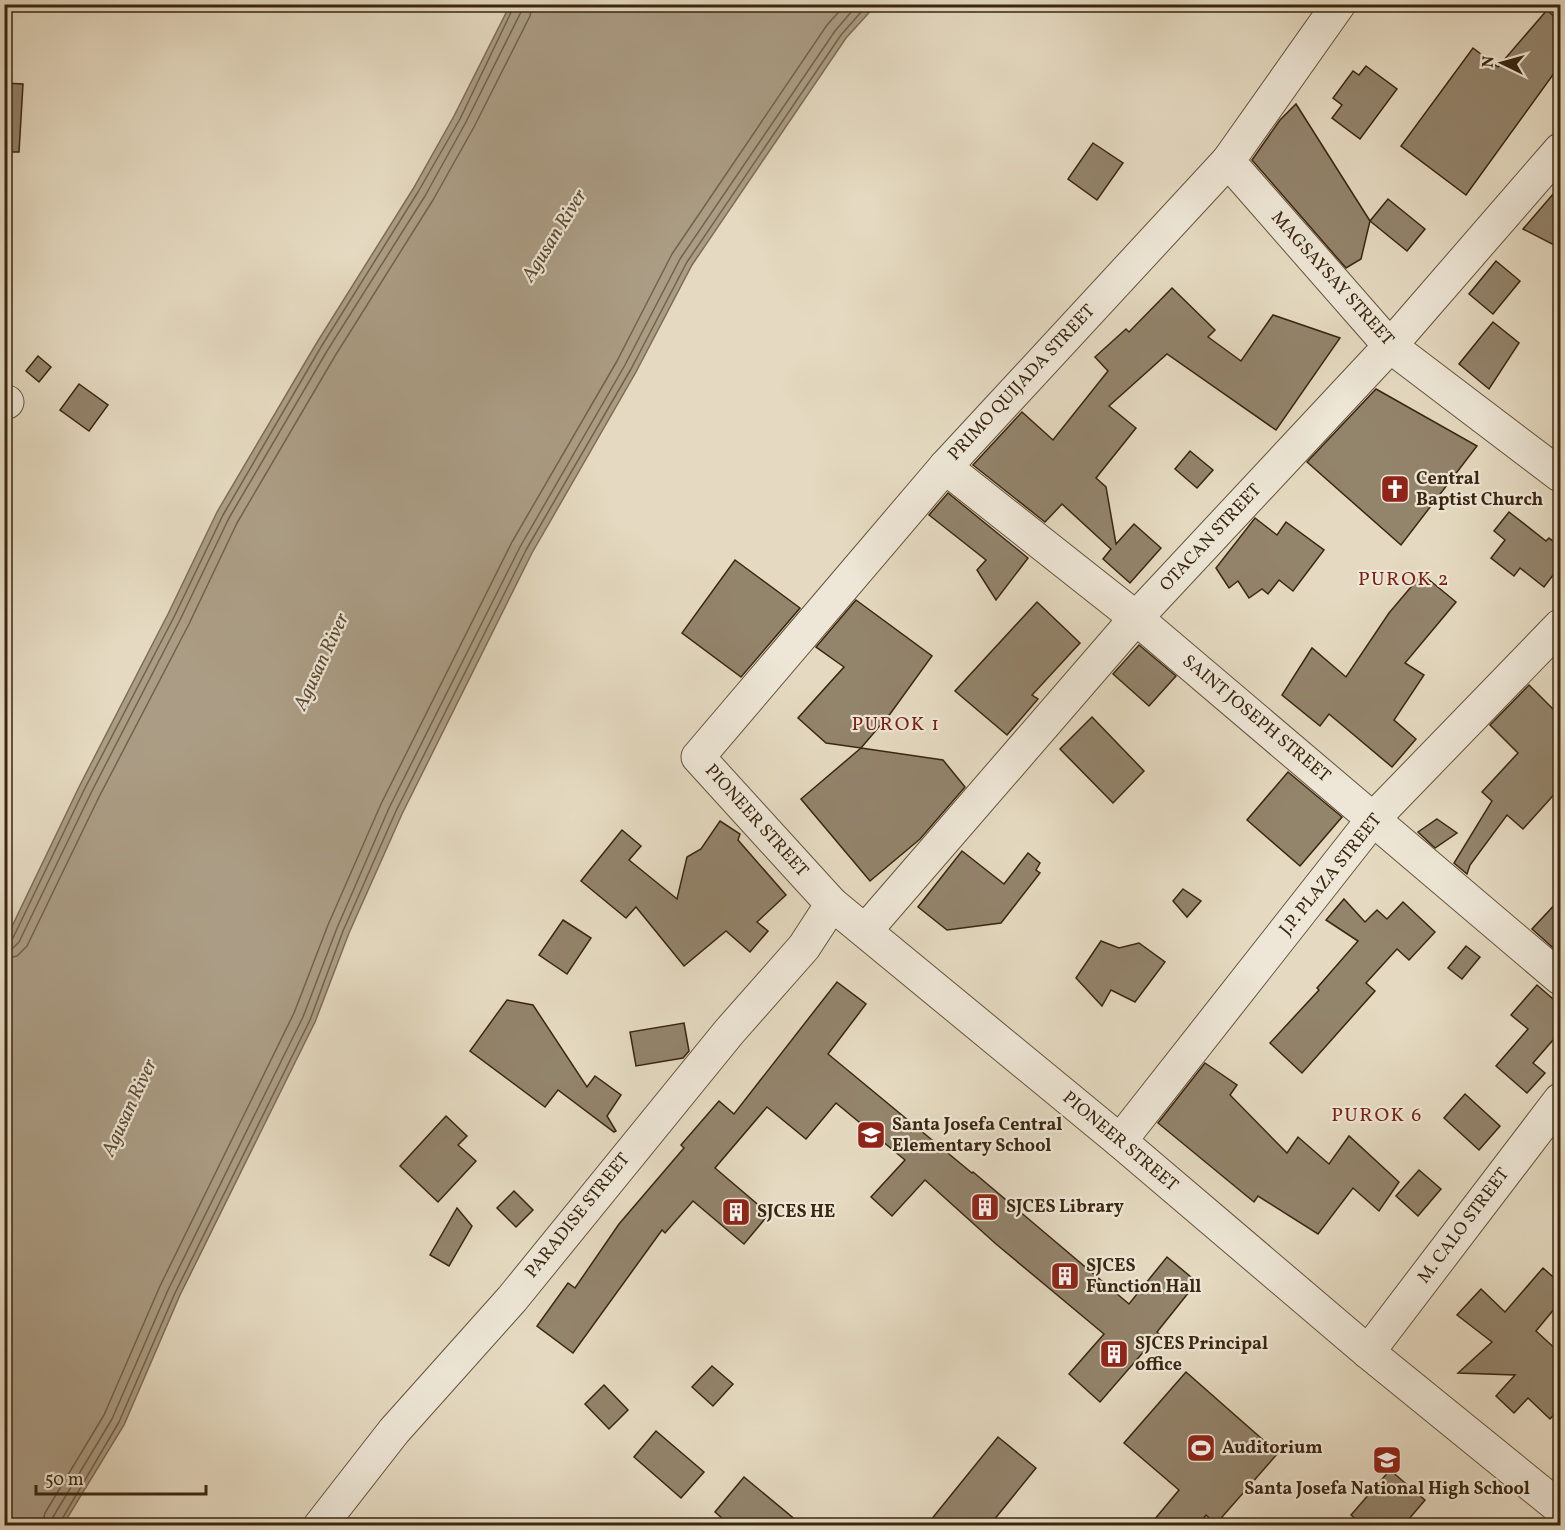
<svg xmlns="http://www.w3.org/2000/svg" width="1565" height="1530" font-family="Vollkorn,serif">
  <rect width="100%" height="100%" fill="#e5dac1"/>
  <filter id="stains"><feTurbulence type="fractalNoise" baseFrequency=".00333" numOctaves="4"/><feColorMatrix values="0 0 0 0 .2 0 0 0 0 .09 0 0 0 0 .02 0 0 0 .5 -.17"/></filter>
  <radialGradient id="worn" r=".72"><stop offset=".6" stop-color="#630" stop-opacity="0"/><stop offset="1" stop-color="#630" stop-opacity=".3"/></radialGradient>
  <path fill="#ab9d85" stroke="#7e6d56" stroke-width="1.5" d="M 510,5 L 876,5 L 846,38 L 692,265 L 636,372 L 532,553 L 402,814 L 349,933 L 315,1022 L 180,1295 L 124,1425 L 63,1525 L 5,1525 L 5,941 L 79,787 L 168,614 L 217,512 L 316,344 L 413,189 L 454,116 Z"/>
  <g fill="none" stroke-linecap="round" stroke-linejoin="round">
    <g stroke="#72624a" stroke-width="1.5">
      <path d="M 4,942 L 13,938 L 84,790 L 174,617 L 223,515 L 321,347 L 418,192 L 460,119 L 515,4"/>
      <path d="M 4,950 L 13,948 L 19,942 L 91,793 L 180,620 L 229,518 L 327,351 L 425,196 L 466,122 L 521,12 L 523,4"/>
      <path d="M 4,959 L 17,956 L 27,946 L 99,797 L 189,624 L 237,523 L 335,356 L 433,200 L 474,127 L 530,16 L 532,4"/>
      <path d="M 42,1526 L 45,1513 L 104,1415 L 160,1286 L 294,1013 L 328,925 L 381,804 L 512,542 L 617,361 L 672,254 L 827,25 L 846,4"/>
      <path d="M 51,1526 L 53,1517 L 112,1419 L 168,1290 L 303,1017 L 337,928 L 389,808 L 520,547 L 625,365 L 680,259 L 835,31 L 858,4"/>
      <path d="M 58,1526 L 119,1422 L 175,1293 L 310,1020 L 343,931 L 396,811 L 526,550 L 631,369 L 687,262 L 841,35 L 868,4"/>
    </g>
  </g>
  <g fill="#93846c" stroke="#3a2610" stroke-width="1.5">
    <path d="M 1547,10 L 1560,22 L 1560,65 L 1466,195 L 1401,146 L 1473,48 L 1498,67 Z"/>
    <path d="M 1366,66 L 1397,89 L 1360,139 L 1332,118 L 1342,105 L 1333,98 L 1353,71 L 1359,75 Z"/>
    <path d="M 4,83 L 23,84 L 19,152 L 4,152 Z"/>
    <path d="M 1296,104 L 1370,221 L 1361,259 L 1346,268 L 1252,160 L 1280,120 Z"/>
    <path d="M 1093,143 L 1123,163 L 1097,200 L 1068,179 Z"/>
    <path d="M 1560,186 L 1560,248 L 1523,229 Z"/>
    <path d="M 1388,199 L 1425,229 L 1407,251 L 1370,221 Z"/>
    <path d="M 1496,261 L 1520,281 L 1493,314 L 1469,294 Z"/>
    <path d="M 1172,288 L 1215,330 L 1208,337 L 1241,361 L 1273,315 L 1340,338 L 1276,430 L 1167,354 L 1109,406 L 1136,428 L 1096,478 L 1106,487 L 1116,544 L 1134,524 L 1161,548 L 1130,583 L 1103,559 L 1111,549 L 1062,504 L 1045,522 L 973,465 L 1022,412 L 1053,440 L 1108,371 L 1095,357 L 1126,329 L 1129,332 Z"/>
    <path d="M 1493,322 L 1519,343 L 1489,389 L 1459,364 Z"/>
    <path d="M 38,356 L 51,367 L 39,382 L 26,371 Z"/>
    <path d="M 79,384 L 108,405 L 89,431 L 60,410 Z"/>
    <path d="M 1376,389 L 1477,446 L 1401,545 L 1307,462 Z"/>
    <path d="M 1190,451 L 1213,470 L 1197,488 L 1175,469 Z"/>
    <path d="M 948,493 L 1028,558 L 996,600 L 977,570 L 986,560 L 929,515 Z"/>
    <path d="M 1509,512 L 1546,541 L 1549,538 L 1560,547 L 1560,566 L 1544,587 L 1520,568 L 1514,576 L 1491,558 L 1505,540 L 1494,531 Z"/>
    <path d="M 1255,518 L 1277,535 L 1286,522 L 1324,550 L 1293,591 L 1279,580 L 1268,594 L 1262,589 L 1249,598 L 1238,581 L 1229,588 L 1216,568 Z"/>
    <path d="M 735,560 L 800,608 L 741,677 L 682,633 Z"/>
    <path d="M 1422,574 L 1456,602 L 1405,663 L 1424,675 L 1394,720 L 1416,739 L 1392,767 L 1329,714 L 1320,726 L 1282,695 L 1312,648 L 1346,677 L 1389,613 Z"/>
    <path d="M 856,600 L 932,656 L 890,714 L 861,748 L 826,743 L 798,718 L 844,667 L 816,647 Z"/>
    <path d="M 1037,602 L 1080,643 L 1032,695 L 1038,699 L 1007,735 L 955,691 Z"/>
    <path d="M 1139,645 L 1176,676 L 1149,706 L 1113,674 Z"/>
    <path d="M 1529,685 L 1560,716 L 1560,788 L 1523,829 L 1507,815 L 1470,865 L 1467,874 L 1454,863 L 1492,801 L 1482,792 L 1518,753 L 1490,725 Z"/>
    <path d="M 1092,717 L 1144,771 L 1113,803 L 1060,749 Z"/>
    <path d="M 861,748 L 943,760 L 965,787 L 920,839 L 870,881 L 801,799 Z"/>
    <path d="M 1288,772 L 1342,817 L 1300,866 L 1247,820 Z"/>
    <path d="M 1437,819 L 1457,833 L 1435,848 L 1418,832 Z"/>
    <path d="M 720,821 L 740,834 L 738,840 L 786,895 L 757,922 L 768,931 L 750,952 L 726,931 L 684,966 L 636,907 L 626,918 L 581,881 L 622,830 L 641,846 L 629,860 L 677,899 L 687,857 L 701,849 Z"/>
    <path d="M 962,851 L 1004,884 L 1028,853 L 1040,863 L 1036,870 L 1040,873 L 1001,923 L 947,930 L 918,907 Z"/>
    <path d="M 1183,889 L 1201,901 L 1187,917 L 1173,901 Z"/>
    <path d="M 1344,899 L 1365,922 L 1377,910 L 1387,919 L 1403,902 L 1435,932 L 1409,960 L 1397,949 L 1366,983 L 1375,991 L 1302,1073 L 1270,1043 L 1319,990 L 1317,988 L 1358,941 L 1326,920 Z"/>
    <path d="M 1560,899 L 1560,954 L 1532,929 Z"/>
    <path d="M 563,920 L 591,938 L 567,974 L 539,955 Z"/>
    <path d="M 1101,941 L 1119,948 L 1139,943 L 1165,962 L 1135,1002 L 1111,990 L 1102,1006 L 1076,978 Z"/>
    <path d="M 1466,946 L 1480,957 L 1462,979 L 1448,968 Z"/>
    <path d="M 837,982 L 866,1004 L 828,1054 L 972,1173 L 973,1172 L 1129,1304 L 1167,1257 L 1197,1282 L 1157,1332 L 1159,1334 L 1100,1402 L 1069,1374 L 1104,1334 L 996,1244 L 925,1180 L 892,1216 L 871,1197 L 905,1160 L 836,1103 L 806,1139 L 767,1107 L 715,1168 L 769,1214 L 744,1244 L 693,1201 L 665,1233 L 662,1230 L 573,1353 L 537,1326 L 568,1283 L 575,1288 L 619,1224 L 684,1148 L 681,1145 L 719,1101 L 734,1114 Z"/>
    <path d="M 1537,985 L 1560,1005 L 1560,1032 L 1533,1063 L 1545,1073 L 1527,1093 L 1496,1066 L 1528,1029 L 1511,1015 Z"/>
    <path d="M 507,1000 L 533,1005 L 587,1087 L 595,1076 L 621,1095 L 607,1116 L 616,1131 L 614,1132 L 558,1090 L 545,1107 L 470,1051 Z"/>
    <path d="M 684,1023 L 689,1051 L 683,1058 L 636,1066 L 630,1032 Z"/>
    <path d="M 1205,1063 L 1237,1085 L 1230,1095 L 1287,1153 L 1298,1137 L 1329,1164 L 1349,1136 L 1399,1182 L 1379,1211 L 1353,1188 L 1318,1234 L 1258,1196 L 1254,1202 L 1158,1123 Z"/>
    <path d="M 1465,1094 L 1500,1126 L 1479,1150 L 1444,1118 Z"/>
    <path d="M 446,1116 L 467,1136 L 458,1145 L 476,1161 L 438,1202 L 400,1166 Z"/>
    <path d="M 1419,1170 L 1441,1189 L 1418,1216 L 1396,1196 Z"/>
    <path d="M 514,1191 L 533,1210 L 516,1227 L 497,1208 Z"/>
    <path d="M 457,1208 L 472,1226 L 449,1266 L 430,1255 Z"/>
    <path d="M 1543,1268 L 1560,1283 L 1560,1302 L 1536,1331 L 1560,1353 L 1560,1408 L 1550,1419 L 1528,1398 L 1514,1413 L 1496,1396 L 1515,1375 L 1458,1373 L 1492,1342 L 1457,1315 L 1481,1289 L 1505,1312 Z"/>
    <path d="M 712,1366 L 733,1384 L 713,1406 L 692,1387 Z"/>
    <path d="M 1186,1372 L 1278,1453 L 1216,1524 L 1206,1515 L 1197,1526 L 1149,1526 L 1179,1490 L 1124,1443 Z"/>
    <path d="M 604,1385 L 628,1410 L 609,1429 L 585,1404 Z"/>
    <path d="M 656,1431 L 704,1472 L 681,1498 L 634,1457 Z"/>
    <path d="M 998,1437 L 1036,1468 L 989,1526 L 926,1526 Z"/>
    <path d="M 1390,1470 L 1425,1500 L 1403,1526 L 1363,1526 L 1351,1515 Z"/>
    <path d="M 744,1477 L 803,1526 L 731,1526 L 715,1512 Z"/>
  </g>
  <g fill="none" stroke-linecap="round" stroke-linejoin="round">
    <g stroke="#65533c" stroke-width="35">
      <g id="minor">
        <path d="M 1339,4 L 1228,161 L 945,467 L 698,757 L 832,904 L 1120,1141 L 1368,1352 L 1560,1508"/>
        <path d="M 1228,161 L 1390,346 L 1560,475"/>
        <path d="M 4,401 L 7,402"/>
        <path d="M 945,467 L 1136,618 L 1560,978"/>
        <path d="M 866,930 L 1136,618 L 1390,346 L 1560,150"/>
        <path d="M 1120,1141 L 1374,818 L 1560,626"/>
        <path d="M 1368,1352 L 1560,1100"/>
        <path d="M 320,1526 L 394,1431 L 512,1299 L 729,1032 L 804,947 L 832,904"/>
      </g>
    </g>
    <use href="#minor" stroke="#eee7d7" stroke-width="33"/>
  </g>
  <defs>
    <g id="church-square" transform="scale(1.5)"><rect x="-9" y="-9" width="18" height="18" rx="4" fill="#8f2418" stroke="#eee7d7"/><path d="M-1.2-6h2.4v3.5h3.3v2.4h-3.3V6h-2.4V-.1h-3.3v-2.4h3.3Z" fill="#fff"/></g>
    <g id="school-square" transform="scale(1.5)"><rect x="-9" y="-9" width="18" height="18" rx="4" fill="#8f2418" stroke="#eee7d7"/><path d="M0-5L7-2L0 1L-7-2ZM-4 1L0 2.5L4 1V4Q0 6-4 4Z" fill="#fff"/></g>
    <g id="building-square" transform="scale(1.5)"><rect x="-9" y="-9" width="18" height="18" rx="4" fill="#8f2418" stroke="#eee7d7"/><path d="M-4-6H4V6H1V3H-1V6H-4ZM-2.5-4.3h1.7v1.8h-1.7ZM.8-4.3h1.7v1.8H.8ZM-2.5-1h1.7V.8h-1.7ZM.8-1h1.7V.8H.8Z" fill="#fff"/></g>
    <g id="stadium-square" transform="scale(1.5)"><rect x="-9" y="-9" width="18" height="18" rx="4" fill="#8f2418" stroke="#eee7d7"/><path d="M0-5a6.5 5 0 1 0 0 10a6.5 5 0 1 0 0-10ZM-3.5-1.8h7v3.6h-7Z" fill="#fff"/></g>
  </defs>
  <g fill-rule="evenodd">
    <use href="#church-square" x="1395" y="489"/>
    <use href="#school-square" x="871" y="1135"/>
    <use href="#building-square" x="985" y="1207"/>
    <use href="#building-square" x="736" y="1212"/>
    <use href="#building-square" x="1065" y="1276"/>
    <use href="#building-square" x="1114" y="1354"/>
    <use href="#stadium-square" x="1201" y="1448"/>
    <use href="#school-square" x="1387" y="1460"/>
  </g>
  <g text-anchor="middle" dominant-baseline="central" stroke-width="4.5" stroke-linejoin="round" paint-order="stroke">
    <g font-size="18" fill="#3a2610" stroke="#eee7d7">
      <text transform="translate(1332 279) rotate(48)">MAGSAYSAY STREET</text>
      <text transform="translate(1022 383) rotate(-47)">PRIMO QUIJADA STREET</text>
      <text transform="translate(1211 538) rotate(-47)">OTACAN STREET</text>
      <text transform="translate(1256 719) rotate(40)">SAINT JOSEPH STREET</text>
      <text transform="translate(756 821) rotate(48)">PIONEER STREET</text>
      <text transform="translate(1331 875) rotate(-51)">J.P. PLAZA STREET</text>
      <text transform="translate(1120 1142) rotate(40)">PIONEER STREET</text>
      <text transform="translate(578 1216) rotate(-51)">PARADISE STREET</text>
      <text transform="translate(1464 1226) rotate(-53)">M. CALO STREET</text>
    </g>
    <g font-size="18" font-weight="bold" fill="#3a2610" stroke="#eee7d7" text-anchor="start">
      <text x="1416" y="479">Central<tspan x="1416" dy="21">Baptist Church</tspan></text>
      <text x="892" y="1125">Santa Josefa Central<tspan x="892" dy="21">Elementary School</tspan></text>
      <text x="1006" y="1207">SJCES Library</text>
      <text x="757" y="1212">SJCES HE</text>
      <text x="1086" y="1266">SJCES<tspan x="1086" dy="21">Function Hall</tspan></text>
      <text x="1135" y="1344">SJCES Principal<tspan x="1135" dy="21">office</tspan></text>
      <text x="1222" y="1448">Auditorium</text>
      <text x="1387" y="1489" text-anchor="middle">Santa Josefa National High School</text>
    </g>
    <g font-size="20" font-style="italic" fill="#5c4a33" stroke="#eee7d7">
      <text transform="translate(555 236) rotate(-58)">Agusan River</text>
      <text transform="translate(322 662) rotate(-65)">Agusan River</text>
      <text transform="translate(130 1108) rotate(-65)">Agusan River</text>
    </g>
    <g font-size="20" letter-spacing="1.5" fill="#7a1f14" stroke="#eee7d7">
      <text x="1404" y="580">PUROK 2</text>
      <text x="896" y="725">PUROK 1</text>
      <text x="1377" y="1116">PUROK 6</text>
    </g>
  </g>
  <rect width="1565" height="1530" fill="none" stroke="#e5dac1" stroke-width="24"/>
  <rect x="6" y="6" width="1553" height="1518" fill="none" stroke="#3a2610" stroke-width="3"/>
  <rect x="12" y="12" width="1541" height="1506" fill="none" stroke="#3a2610" stroke-width="1.5"/>
  <g transform="translate(1502 63) rotate(275)" stroke="#eee7d7" stroke-width="4.5" paint-order="stroke">
  <path d="M0-4.5L10 22L0 15L-10 22Z" fill="#3a2610"/>
  <text y="-9" font-size="16" font-weight="bold" text-anchor="middle" fill="#3a2610">N</text>
  </g>
  <path d="M36 1485v9h170v-9" fill="none" stroke="#3a2610" stroke-width="3"/>
  <text x="45" y="1485" font-size="18" fill="#3a2610" stroke="#eee7d7" stroke-width="4.5" paint-order="stroke">50 m</text>
  <rect width="100%" height="100%" filter="url(#stains)"/>
  <rect width="100%" height="100%" fill="url(#worn)"/>
</svg>
